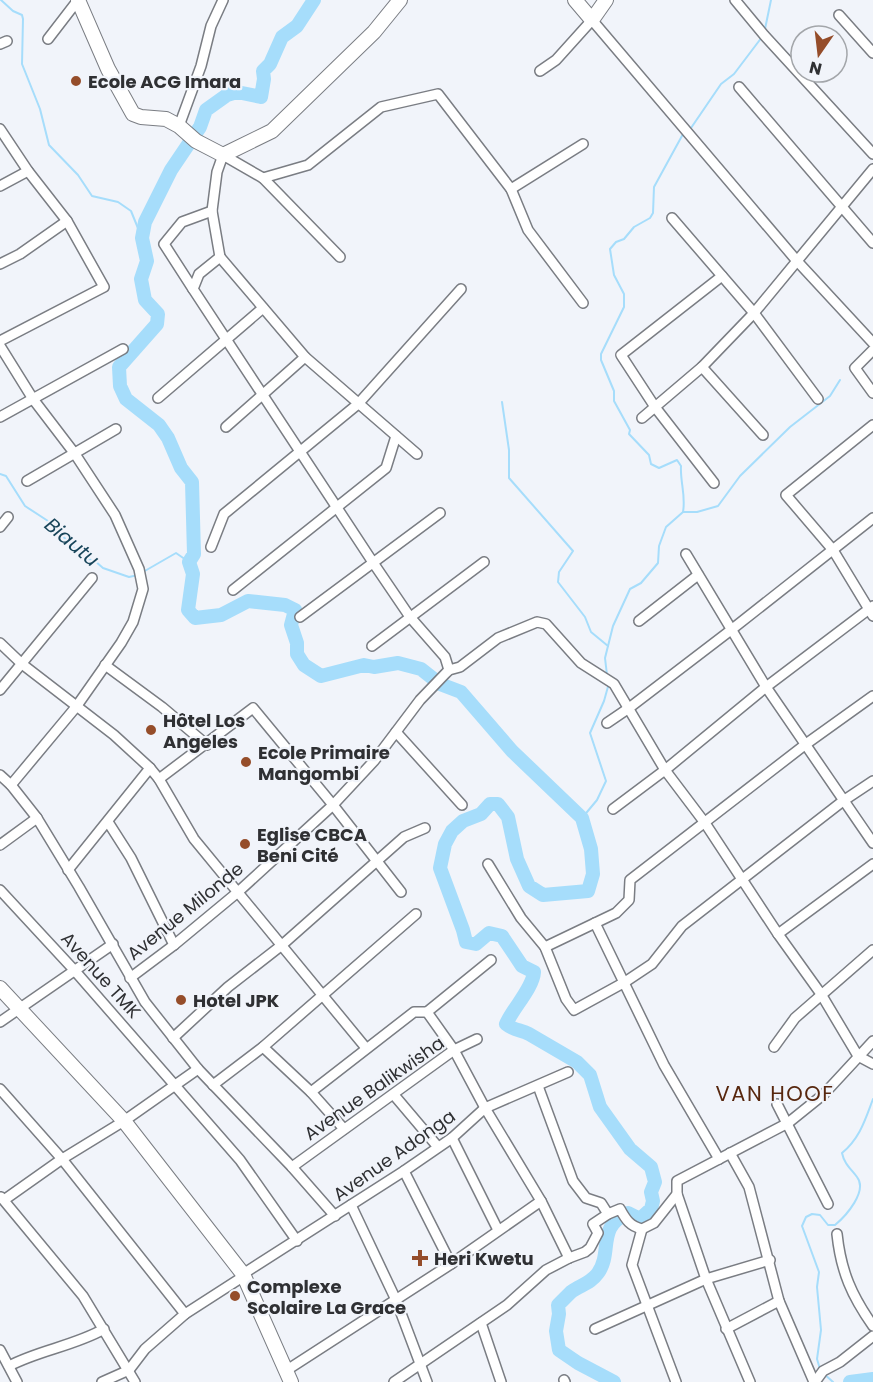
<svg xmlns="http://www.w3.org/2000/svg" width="873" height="1382" font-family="Poppins,sans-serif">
  <rect width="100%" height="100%" fill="#f1f4fa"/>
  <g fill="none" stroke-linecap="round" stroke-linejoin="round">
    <g stroke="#a6ddfb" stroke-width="2">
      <path d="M 1,0 L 13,11 L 22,15 L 23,19 L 22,64 L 40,109 L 49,145 L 78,175 L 92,196 L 118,202 L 131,211 L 142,238"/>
      <path d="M 765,29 L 771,0"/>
      <path d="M 691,128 L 721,84 L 734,74 L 762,37"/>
      <path d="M 502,402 L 509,450 L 509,478 L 573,551 L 559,572 L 558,582 L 585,617 L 591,632 L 608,646"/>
      <path d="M 0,474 L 6,476 L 25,506 L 48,521 L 84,558 L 95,561 L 103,568 L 129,577 L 138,575"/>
      <path d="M 683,512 L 697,512 L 718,506 L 740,476 L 790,427 L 830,396 L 840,380"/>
      <path d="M 143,572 L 176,553 L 189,562"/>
      <path d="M 607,675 L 605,658 L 613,626 L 630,589 L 641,583 L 658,563 L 659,546 L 666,527 L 683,512 C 686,495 680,482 681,466 L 677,460 L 659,468 L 651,464 L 649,455 L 629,434 L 630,430 L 614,401 L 614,391 L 601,360 L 601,354 L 624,307 L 624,294 L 614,275 L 610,249 L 616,242 L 624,239 L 634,227 L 650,218 L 653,213 L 654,187 L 683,134"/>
      <path d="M 582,818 L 597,800 L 606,781 L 590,733 L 604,701 L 609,683"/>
      <path d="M 820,1369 L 817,1359 L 821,1330 L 817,1287 L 819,1272 L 802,1226 L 806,1217 L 812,1214 L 820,1215 L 828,1225 L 835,1225 C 846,1216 868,1191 857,1177 C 850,1168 844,1163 842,1153 C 860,1138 865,1120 873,1099"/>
      <path d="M 823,1373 L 833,1382"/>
    </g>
    <g stroke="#a6ddfb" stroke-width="14">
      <path d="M 314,0 L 297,26 L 282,37 L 270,64 L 263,71 L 264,79 L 261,97 L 237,92 L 227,95 L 206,110 L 200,127 L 171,170 L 145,222 L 142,238 L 147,261 L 141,279 L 145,300 L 158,314 L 157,324 L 119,367 L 120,386 L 126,399 L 159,425 L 168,438 L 181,468 L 192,482 L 194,554 L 189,562 L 193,574 L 188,610 L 195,618 L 221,615 L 248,601 L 285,605 L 295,610 L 291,625 L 297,643 L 297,654 L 304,665 L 321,676 L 364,665 L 374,667 L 398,663 L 421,669 L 440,684 L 461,692 L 512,751 L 582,818 L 591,849 L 593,874 L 588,891 L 543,895 L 529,886 L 517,859 L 508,817 L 498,804 L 490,804 L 481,814 L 463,821 L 452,831 L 445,844 L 440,868 L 463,930 L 466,942 L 476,944 L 489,933 L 502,936 L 522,966 L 534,972 C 533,988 513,1008 506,1024 C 513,1030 521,1030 529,1034 L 577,1062 L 590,1075 L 600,1107 L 630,1149 L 651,1167 L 655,1182 L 651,1192 L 653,1201 L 651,1209 L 640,1219 L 628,1213 C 596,1227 613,1252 598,1273 C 591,1283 581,1285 571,1292 C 567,1296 562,1301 558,1305 L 559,1314 L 556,1331 L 559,1350 L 578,1363 L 614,1382"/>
      <path d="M 850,1382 L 873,1379"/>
    </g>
    <g stroke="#7a7d83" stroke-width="12">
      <g id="street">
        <path d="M 735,0 L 764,35 L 873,154"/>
        <path d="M 839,15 L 873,53"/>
        <path d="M 48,39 L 78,0"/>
        <path d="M 0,44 L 7,41"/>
        <path d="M 540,71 L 556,60 L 592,20 L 797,261 L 873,343"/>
        <path d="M 739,87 L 873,243"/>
        <path d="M 179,126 L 201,66 L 211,26 L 223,0"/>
        <path d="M 0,129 L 28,171 L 67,221 L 104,287 L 0,341"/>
        <path d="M 263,178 L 340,257"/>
        <path d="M 0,186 L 28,171"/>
        <path d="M 511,189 L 583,144"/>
        <path d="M 672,218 L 754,313 L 818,399"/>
        <path d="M 220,257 L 305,357 L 417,454"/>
        <path d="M 0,264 L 20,254 L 67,221"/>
        <path d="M 193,289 L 164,244 L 182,222 L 212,211"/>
        <path d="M 0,346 L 33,399 L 75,454 L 115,515 L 139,569 L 143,589 L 133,622 L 121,643 L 76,707 L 11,785"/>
        <path d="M 873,350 L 855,368 L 873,393"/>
        <path d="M 702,367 L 763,435"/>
        <path d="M 158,398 L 263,308"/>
        <path d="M 0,417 L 123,349"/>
        <path d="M 642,418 L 702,367 L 754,313 L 873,169"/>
        <path d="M 873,425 L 786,495 L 833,550 L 873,616"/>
        <path d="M 226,427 L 305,357"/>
        <path d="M 27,481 L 116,429"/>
        <path d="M 714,483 L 655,407 L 621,355 L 722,276"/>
        <path d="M 0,527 L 8,517"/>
        <path d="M 211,547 L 224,514 L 358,404 L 461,289"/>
        <path d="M 686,554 L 766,687 L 873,843"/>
        <path d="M 233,590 L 386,468 L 396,436"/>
        <path d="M 300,617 L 440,513"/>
        <path d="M 639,621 L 698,575"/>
        <path d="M 0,643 L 22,664 L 114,735 L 150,768 L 159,779 L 194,839 L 366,1048"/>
        <path d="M 372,646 L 484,562"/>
        <path d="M 105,665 L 162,707 L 207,745"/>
        <path d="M 449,670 L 445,657 L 410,617 L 374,564 L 193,289 L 199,274 L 220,257 L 212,211 L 217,172 L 223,155 L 263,178 L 308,165 L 381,107 L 438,94 L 511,189 L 528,230 L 583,303"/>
        <path d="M 0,690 L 92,578"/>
        <path d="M 607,723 L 629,708 L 731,630 L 873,518"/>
        <path d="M 396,732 L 462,805"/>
        <path d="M 0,775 L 11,785 L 37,818 L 79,887 L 145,1002 L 198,1069 L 292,1167 L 335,1216"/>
        <path d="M 159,779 L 253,708 L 333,805 L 401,892"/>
        <path d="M 613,809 L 665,770 L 766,687 L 873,606"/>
        <path d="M 108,822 L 131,858 L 174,945"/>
        <path d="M 0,845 L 37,818"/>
        <path d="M 488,864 L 521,918 L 545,947 L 566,999 L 574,1010 L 625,982 L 652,964 L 682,926 L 843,801 L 873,781"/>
        <path d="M 68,870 L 150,768"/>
        <path d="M 0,890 L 75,971 L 240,1160 L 297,1241"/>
        <path d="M 595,923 L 664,1065 L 719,1159"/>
        <path d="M 778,934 L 873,864"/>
        <path d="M 545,947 L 616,913 L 629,900 L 630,880 L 806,744 L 873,696"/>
        <path d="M 491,960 L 427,1012 L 454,1050 L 485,1108 L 541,1201 L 569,1258"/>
        <path d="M 130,978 L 174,945 L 238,892 L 333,805 L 374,761 L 420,700 L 445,674 L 449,670 L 460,667 L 498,638 L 537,622 L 546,624 L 581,663 L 614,684 L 665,770 L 705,823 L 778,934 L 821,994 L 858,1056 L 873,1064"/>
        <path d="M 0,1022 L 113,944"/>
        <path d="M 173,1038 L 228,987 L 282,945 L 404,837 L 425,828"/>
        <path d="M 263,1047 L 311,1092 L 344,1129"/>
        <path d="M 774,1047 L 795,1018 L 873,950"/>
        <path d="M 213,1085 L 263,1047 L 416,914"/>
        <path d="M 538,1086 L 573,1181 L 586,1198 L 601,1203 L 608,1214"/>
        <path d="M 0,1089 L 62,1159 L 185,1314"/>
        <path d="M 311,1092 L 414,1012 L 427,1012"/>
        <path d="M 394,1095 L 438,1147"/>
        <path d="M 777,1104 L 828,1204"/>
        <path d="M 452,1138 L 498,1230"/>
        <path d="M 730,1153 L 749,1187 L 779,1301 L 814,1382"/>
        <path d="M 292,1167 L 454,1050 L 477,1039"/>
        <path d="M 404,1171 L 451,1264"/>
        <path d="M 677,1194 L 706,1279 L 750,1382"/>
        <path d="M 1,1197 L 83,1296 L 135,1382"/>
        <path d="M 4,1200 L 62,1159 L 124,1121 L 198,1069"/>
        <path d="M 351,1205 L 396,1300 L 427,1382"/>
        <path d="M 642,1229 L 632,1265 L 676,1382"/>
        <path d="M 837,1234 C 841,1272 852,1296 873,1326"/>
        <path d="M 243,1274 L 404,1171 L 452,1138 L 485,1108 L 568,1072"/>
        <path d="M 481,1323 L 501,1382"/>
        <path d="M 595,1329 L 706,1279 L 770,1260"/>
        <path d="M 726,1329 L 779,1301"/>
        <path d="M 0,1350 L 17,1382"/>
        <path d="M 9,1366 C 39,1350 74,1346 104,1329"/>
        <path d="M 287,1370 L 451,1264 L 541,1201"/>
        <path d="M 564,1380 L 565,1382"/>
        <path d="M 102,1382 L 129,1370 L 145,1349 L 185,1314 L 244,1276"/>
        <path d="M 394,1382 L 507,1305 L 546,1270 L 569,1258 L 585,1252 L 590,1248 L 598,1233 L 593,1224 L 608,1214 L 620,1209 C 626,1220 630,1226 642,1229 L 654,1223 L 677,1194 L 677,1181 L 788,1123 L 824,1094 L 873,1041"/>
        <path d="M 815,1382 L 823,1371 L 840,1362 L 873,1336"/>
      </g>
    </g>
    <g stroke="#7a7d83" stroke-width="16">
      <g id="secondary">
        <path d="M 78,0 L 108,69 L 133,114 L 141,117 L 166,119 L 179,126 L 196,141 L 223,155 L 272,131 L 374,32 L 400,0"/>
        <path d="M 575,0 L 592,20 L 606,0"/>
        <path d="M 0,988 L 124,1121 L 243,1274 L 291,1382"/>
      </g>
    </g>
    <use href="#street" stroke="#fff" stroke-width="9"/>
    <use href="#secondary" stroke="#fff" stroke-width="14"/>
  </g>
  <g fill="#954d2a" stroke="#f1f4fa" stroke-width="2">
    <circle cx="76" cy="81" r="6"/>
    <circle cx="151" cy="730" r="6"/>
    <circle cx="246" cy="762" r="6"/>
    <circle cx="245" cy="844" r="6"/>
    <circle cx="181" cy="1000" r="6"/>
    <path d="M417 1249h6v6h6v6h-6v6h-6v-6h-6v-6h6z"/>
    <circle cx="235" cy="1296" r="6"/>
  </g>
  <g text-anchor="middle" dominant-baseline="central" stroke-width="4.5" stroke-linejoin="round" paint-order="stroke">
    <g font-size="18" font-weight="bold" fill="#2f3033" stroke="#f1f4fa" text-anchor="start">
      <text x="88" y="81">Ecole ACG Imara</text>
      <text x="163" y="720">Hôtel Los<tspan x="163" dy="21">Angeles</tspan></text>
      <text x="258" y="752">Ecole Primaire<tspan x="258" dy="21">Mangombi</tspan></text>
      <text x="257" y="834">Eglise CBCA<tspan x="257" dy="21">Beni Cité</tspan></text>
      <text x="193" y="1000">Hotel JPK</text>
      <text x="434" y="1258">Heri Kwetu</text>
      <text x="247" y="1286">Complexe<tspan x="247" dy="21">Scolaire La Grace</tspan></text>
    </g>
    <g font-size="18" fill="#2f3033" stroke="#f1f4fa">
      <text transform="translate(185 911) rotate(-39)">Avenue Milonde</text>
      <text transform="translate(101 975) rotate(48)">Avenue TMK</text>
      <text transform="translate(374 1088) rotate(-35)">Avenue Balikwisha</text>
      <text transform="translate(394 1155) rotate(-35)">Avenue Adonga</text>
    </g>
    <g font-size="20" font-style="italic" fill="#18455a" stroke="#f1f4fa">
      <text transform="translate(72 542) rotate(40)">Biautu</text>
    </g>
    <g font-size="21" letter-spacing="1.5" fill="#57270e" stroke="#f1f4fa">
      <text x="775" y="1093">VAN HOOF</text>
    </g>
  </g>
  <g transform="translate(819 54) rotate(194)"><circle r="28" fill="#f1f4fa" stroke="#a3a6aa" stroke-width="1.5"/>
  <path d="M0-4.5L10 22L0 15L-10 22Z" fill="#954d2a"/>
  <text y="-9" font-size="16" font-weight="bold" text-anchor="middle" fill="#2f3033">N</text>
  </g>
</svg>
